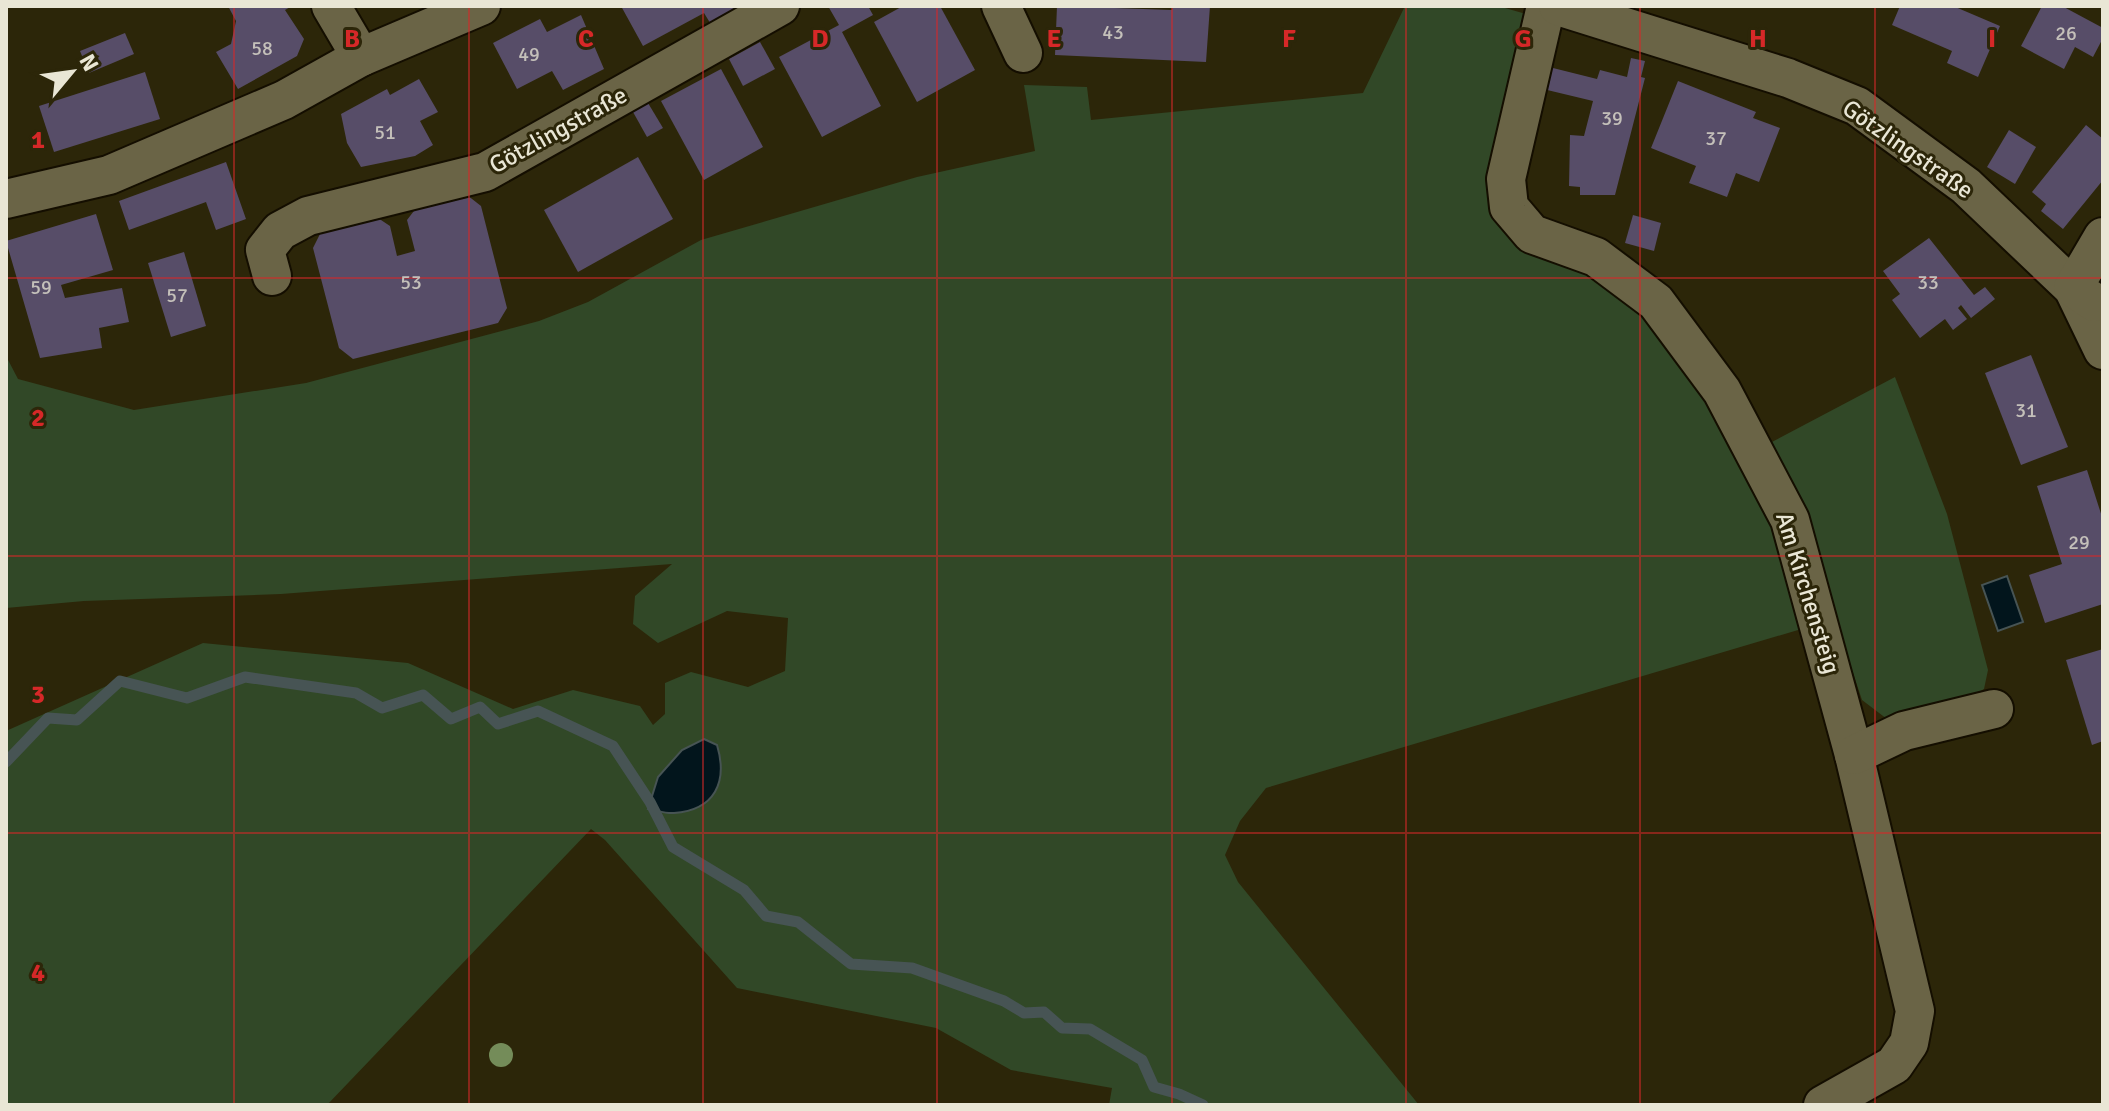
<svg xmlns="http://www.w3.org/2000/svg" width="2109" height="1111" font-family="Signika,sans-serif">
  <rect width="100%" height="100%" fill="#2c2609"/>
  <path fill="#314827" d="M 1405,6 L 1498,6 L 1550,21 L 1521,203 L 1541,218 L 1616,252 L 1709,338 L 1770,443 L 1895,377 L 1947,514 L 1988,670 L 1984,689 L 1963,701 L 1887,719 L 1862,700 L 1835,619 L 1266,788 L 1240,821 L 1225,855 L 1238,882 L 1419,1105 L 1109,1105 L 1112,1088 L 1011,1070 L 936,1028 L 737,988 L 605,840 L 591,829 L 327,1105 L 6,1105 L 6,731 L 203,643 L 408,663 L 513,709 L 573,690 L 640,706 L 653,725 L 665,714 L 665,683 L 691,672 L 748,687 L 785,671 L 788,618 L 727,611 L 658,643 L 633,624 L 635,596 L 672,564 L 281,594 L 84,601 L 6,608 L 6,356 L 18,379 L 134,410 L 306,383 L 539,321 L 588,302 L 701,240 L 917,177 L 1035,151 L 1024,85 L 1087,87 L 1091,120 L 1363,93 Z"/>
  <g fill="#02151c" stroke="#475454" stroke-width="2">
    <path d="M 2007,576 L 2023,622 L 1998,631 L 1982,585 Z"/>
    <path d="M 704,739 L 717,745 C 728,782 715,810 674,813 C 666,814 656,810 648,809 L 658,777 L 682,750 Z"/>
  </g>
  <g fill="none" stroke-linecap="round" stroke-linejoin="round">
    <path stroke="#475454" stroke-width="11" d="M 6,762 L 48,718 L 77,720 L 120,681 L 187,698 L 245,677 L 356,693 L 382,708 L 423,695 L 451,719 L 480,707 L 498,724 L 538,711 L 613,746 L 650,802 L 673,847 L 744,890 L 766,916 L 798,922 L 851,964 L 912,968 L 1004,1001 L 1024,1013 L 1044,1012 L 1062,1028 L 1090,1029 L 1142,1060 L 1154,1087 L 1179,1094 L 1203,1105"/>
  </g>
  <g fill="#574d68">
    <path d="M 228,6 L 292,6 L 285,10 L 304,39 L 297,56 L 238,89 L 216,52 L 231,44 L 236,21 Z"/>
    <path d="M 621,6 L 751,6 L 712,26 L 704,13 L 643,46 Z"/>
    <path d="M 828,6 L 868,6 L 873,15 L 842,32 L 881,106 L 822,137 L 779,57 L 839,25 Z"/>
    <path d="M 903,6 L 940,6 L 975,70 L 917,102 L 874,22 Z"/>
    <path d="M 1057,6 L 1172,10 L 1173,6 L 1210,6 L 1206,62 L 1055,55 Z"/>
    <path d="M 1900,6 L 1953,6 L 2000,26 L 1978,77 L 1947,63 L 1952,51 L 1892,25 Z"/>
    <path d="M 2042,6 L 2062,6 L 2103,28 L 2103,38 L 2093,57 L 2075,47 L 2064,69 L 2021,46 Z"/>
    <path d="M 581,15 L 604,69 L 563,90 L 552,71 L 517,89 L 493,43 L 540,19 L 547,32 Z"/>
    <path d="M 125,33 L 134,54 L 89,73 L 80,51 Z"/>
    <path d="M 760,42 L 775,69 L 743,86 L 729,59 Z"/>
    <path d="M 1631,58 L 1645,61 L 1641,77 L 1645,78 L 1615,195 L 1580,195 L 1580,187 L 1569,186 L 1570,135 L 1584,136 L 1593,101 L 1543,89 L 1549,67 L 1597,79 L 1600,70 L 1627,77 Z"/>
    <path d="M 721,69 L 763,147 L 704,180 L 661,101 Z"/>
    <path d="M 145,72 L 160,119 L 54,152 L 39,106 Z"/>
    <path d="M 419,79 L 438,112 L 420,121 L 433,145 L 415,156 L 361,167 L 347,143 L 341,114 L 387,89 L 390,95 Z"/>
    <path d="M 1678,81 L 1756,112 L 1753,118 L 1780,128 L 1759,182 L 1736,173 L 1727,197 L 1689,183 L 1696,166 L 1651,148 Z"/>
    <path d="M 648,103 L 663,128 L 647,137 L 633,112 Z"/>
    <path d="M 2086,125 L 2103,139 L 2103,180 L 2063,229 L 2041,211 L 2046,204 L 2032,192 Z"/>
    <path d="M 2009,130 L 2036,147 L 2015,184 L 1987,167 Z"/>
    <path d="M 638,157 L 673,219 L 578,272 L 544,210 Z"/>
    <path d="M 226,162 L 246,219 L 216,230 L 206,202 L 129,230 L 119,201 Z"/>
    <path d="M 467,195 L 481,206 L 507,308 L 498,323 L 353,359 L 339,348 L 313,248 L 322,230 L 375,216 L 390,226 L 397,256 L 415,251 L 407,220 L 417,207 Z"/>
    <path d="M 96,214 L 113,270 L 61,285 L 65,298 L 122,288 L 129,322 L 99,328 L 102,348 L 40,358 L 6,241 Z"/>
    <path d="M 1633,215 L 1661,223 L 1654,251 L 1625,243 Z"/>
    <path d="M 1929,238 L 1974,295 L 1985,287 L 1995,299 L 1971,318 L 1961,305 L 1958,308 L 1967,319 L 1953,330 L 1945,319 L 1920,338 L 1892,300 L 1900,294 L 1883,271 Z"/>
    <path d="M 184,252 L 206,326 L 171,337 L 148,263 Z"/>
    <path d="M 2031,355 L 2068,447 L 2021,465 L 1985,373 Z"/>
    <path d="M 2087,470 L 2103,520 L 2103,604 L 2045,623 L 2029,575 L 2062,564 L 2037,486 Z"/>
    <path d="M 2103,649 L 2103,741 L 2092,745 L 2066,660 Z"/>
  </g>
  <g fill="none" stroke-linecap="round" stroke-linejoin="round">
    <g stroke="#140e00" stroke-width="42">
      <g id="minor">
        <path d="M 331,6 L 361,57"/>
        <path d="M 1001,6 L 1023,53"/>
        <path d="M 1546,6 L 1506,179 L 1509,207 L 1532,234 L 1596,257 L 1656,302 L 1722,391 L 1790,520 L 1854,755 L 1915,1011 L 1909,1043 L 1894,1065 L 1823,1105"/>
        <path d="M 1558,6 L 1788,78 L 1857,106 L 1966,186 L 2073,288 L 2103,350"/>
        <path d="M 6,199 L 109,175 L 284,100 L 361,57 L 481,6"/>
        <path d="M 272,276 L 265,250 L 280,231 L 308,216 L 485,172 L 780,6"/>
        <path d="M 2094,302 L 2073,288 L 2103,237"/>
        <path d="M 1854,755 L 1904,731 L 1994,709"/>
      </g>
    </g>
    <use href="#minor" stroke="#6a6446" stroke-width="38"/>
  </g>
  <circle fill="#748c59" cx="501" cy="1055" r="12"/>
  <path fill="none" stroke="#d62828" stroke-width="2" stroke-opacity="0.55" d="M 234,6 L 234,1105M 469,6 L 469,1105M 703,6 L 703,1105M 937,6 L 937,1105M 1172,6 L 1172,1105M 1406,6 L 1406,1105M 1640,6 L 1640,1105M 1875,6 L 1875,1105M 6,278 L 2103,278M 6,556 L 2103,556M 6,833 L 2103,833"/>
  <g text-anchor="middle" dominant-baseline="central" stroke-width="6" stroke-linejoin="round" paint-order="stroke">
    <g font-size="20" fill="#c4c0ba">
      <text x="1113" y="32">43</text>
      <text x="2066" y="33">26</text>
      <text x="262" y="48">58</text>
      <text x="529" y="54">49</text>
      <text x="1612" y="118">39</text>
      <text x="385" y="132">51</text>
      <text x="1716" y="138">37</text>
      <text x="411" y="282">53</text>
      <text x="1928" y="282">33</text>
      <text x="41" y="287">59</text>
      <text x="177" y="295">57</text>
      <text x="2026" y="410">31</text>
      <text x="2079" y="542">29</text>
    </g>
    <g font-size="24" fill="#e9e6d5" stroke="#2c2609">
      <text transform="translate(558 130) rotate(-29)">Götzlingstraße</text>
      <text transform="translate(1908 149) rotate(35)">Götzlingstraße</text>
      <text transform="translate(1808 593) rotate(73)">Am Kirchensteig</text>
    </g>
  </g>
  <g font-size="26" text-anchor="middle" font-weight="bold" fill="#d62828" stroke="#2c2609" stroke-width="6" stroke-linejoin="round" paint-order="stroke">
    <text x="352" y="47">B</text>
    <text x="586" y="47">C</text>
    <text x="820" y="47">D</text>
    <text x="1054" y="47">E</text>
    <text x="1289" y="47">F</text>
    <text x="1523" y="47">G</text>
    <text x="1758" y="47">H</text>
    <text x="1992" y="47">I</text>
    <text x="38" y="148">1</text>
    <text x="38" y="426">2</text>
    <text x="38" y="703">3</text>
    <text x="38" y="981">4</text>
  </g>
  <rect width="2109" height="1111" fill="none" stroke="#e9e6d5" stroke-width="16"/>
  <g transform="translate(72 72) rotate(61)" stroke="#2c2609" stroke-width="6" paint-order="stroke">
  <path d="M0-6L14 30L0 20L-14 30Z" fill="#e9e6d5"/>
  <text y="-12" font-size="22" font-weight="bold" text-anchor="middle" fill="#e9e6d5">N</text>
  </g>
</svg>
